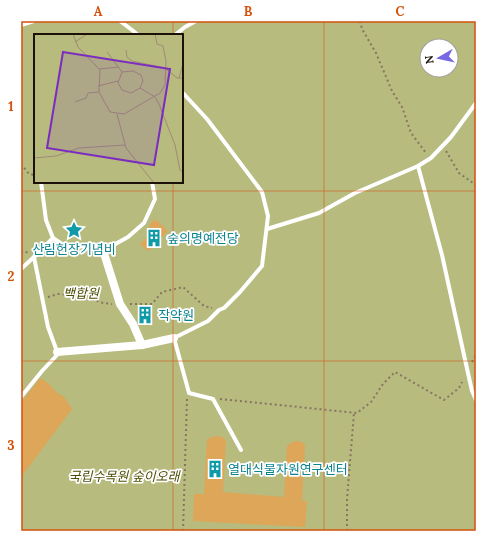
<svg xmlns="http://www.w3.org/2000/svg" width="497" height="552" font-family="Lora,'Noto Sans KR',serif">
  <rect width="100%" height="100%" fill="#f8dbc2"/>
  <path fill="#b7bb7e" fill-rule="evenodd" d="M 21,21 L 476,21 L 476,531 L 21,531 ZM 35,35 L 182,35 L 182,182 L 35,182 ZM 427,46 L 451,46 L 451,70 L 427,70 Z"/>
  <g fill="#dea658">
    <path d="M 155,219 L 168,231 L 148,251 L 140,244 L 152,232 L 149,225 Z"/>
    <path d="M 151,308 L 154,317 L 140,322 L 137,312 Z"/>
    <path d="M 40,378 L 48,383 L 56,392 L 64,397 L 72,409 L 21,477 L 21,403 Z"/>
    <path d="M 218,436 L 222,437 L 226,440 L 223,492 L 284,497 L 287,446 L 294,441 L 302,442 L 305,445 L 302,501 L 307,501 L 305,527 L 193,521 L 194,494 L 204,494 L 207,439 L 212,437 Z"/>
  </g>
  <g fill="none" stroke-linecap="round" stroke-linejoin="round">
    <g stroke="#877463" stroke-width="2" stroke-dasharray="2 3" stroke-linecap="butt">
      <path d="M 360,21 L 362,29 L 376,53 L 392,91 L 402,107 L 411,133 L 426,153"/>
      <path d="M 446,151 L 459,173 L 476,185"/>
      <path d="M 21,164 L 29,174 L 35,175"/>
      <path d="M 21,252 L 25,251 L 29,254"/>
      <path d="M 48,297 L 58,294 L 80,295 L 103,303 L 112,304"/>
      <path d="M 130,304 L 152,304 L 162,292 L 183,287 L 204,306 L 212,308"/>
      <path d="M 472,362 L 476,355"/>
      <path d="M 220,399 L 357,413 L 371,402 L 383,384 L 395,372 L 444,400 L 459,388 L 462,382"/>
      <path d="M 183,531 L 187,398"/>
      <path d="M 347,531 L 347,499 L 354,413"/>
    </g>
    <g stroke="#fff" stroke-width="4">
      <path d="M 120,21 L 132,30 L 138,35"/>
      <path d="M 21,25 L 34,21"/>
      <path d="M 175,35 L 185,27 L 196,21"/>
      <path d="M 182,92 L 207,119 L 262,192 L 268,216 L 262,266 L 240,292 L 224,308 L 219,310 L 208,321 L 174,338 L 189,393 L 213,399 L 241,450"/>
      <path d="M 418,166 L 442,255 L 464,355 L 472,391 L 476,400"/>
      <path d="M 41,182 L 46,220 L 53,238 L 65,246 L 102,247 L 110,247 L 128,237 L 144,223 L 155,199 L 152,182"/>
      <path d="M 267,229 L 319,213 L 355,193 L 418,166 L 431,158 L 451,137 L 476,103"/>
      <path d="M 21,269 L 34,257 L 53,238"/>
      <path d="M 21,397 L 42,371 L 58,354 L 48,327 L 34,257"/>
    </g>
    <g stroke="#fff" stroke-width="8">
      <path d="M 102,247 L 120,304 L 133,324 L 142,345"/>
      <path d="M 57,352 L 142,345 L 174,338"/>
    </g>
  </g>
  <path fill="none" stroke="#d4520c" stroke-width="1" stroke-opacity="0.55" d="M 173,21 L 173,35M 324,21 L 324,531M 173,182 L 173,531M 21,191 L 476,191M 21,361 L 476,361"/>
  <defs>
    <g id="sight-bare" transform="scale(1.38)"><path d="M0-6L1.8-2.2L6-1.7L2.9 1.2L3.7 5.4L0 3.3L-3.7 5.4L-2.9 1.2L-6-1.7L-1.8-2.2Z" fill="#0f9aa8" stroke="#fff" stroke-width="2.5" paint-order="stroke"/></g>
    <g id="building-bare" transform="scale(1.38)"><path d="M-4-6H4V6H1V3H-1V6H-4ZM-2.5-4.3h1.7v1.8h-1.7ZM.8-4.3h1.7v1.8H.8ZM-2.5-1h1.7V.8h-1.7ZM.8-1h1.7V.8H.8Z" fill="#0f9aa8" stroke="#fff" stroke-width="2.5" paint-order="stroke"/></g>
  </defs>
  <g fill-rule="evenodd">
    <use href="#sight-bare" x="74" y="230"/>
    <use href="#building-bare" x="154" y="238"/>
    <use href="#building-bare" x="145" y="315"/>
    <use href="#building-bare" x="215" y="469"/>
  </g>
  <g text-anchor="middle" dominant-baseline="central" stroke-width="3.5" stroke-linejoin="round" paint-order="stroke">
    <g font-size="13" fill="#0d838f" stroke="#fff" text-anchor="start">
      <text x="167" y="238">숲의명예전당</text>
      <text x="74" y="249" text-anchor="middle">산림헌장기념비</text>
      <text x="158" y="315">작약원</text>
      <text x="228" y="469">열대식물자원연구센터</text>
    </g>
    <g font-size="13" font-style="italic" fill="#4d4f05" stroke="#fff">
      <text x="81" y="293">백합원</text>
      <text x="124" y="476">국립수목원 숲이오래</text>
    </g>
  </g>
  <g transform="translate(34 34)">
    <rect width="149" height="149" fill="#f8dbc2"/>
    <path d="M 0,0 L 149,0 L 149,149 L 0,149 Z" fill="#b7bb7e"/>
    <path fill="none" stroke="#a08a78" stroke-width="1" d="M 39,0 L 44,13 L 65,35 L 85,33M 41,8 L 53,0M 92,16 L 93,23 L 98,27 L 131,34 L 143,44 L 149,44M 73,18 L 88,38 L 84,49 L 88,56 L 97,59 L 106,54 L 109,47 L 107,41 L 99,37 L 88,38M 145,44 L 149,30M 64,52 L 84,47M 106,54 L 121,63 L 125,70 L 141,111 L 146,136 L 149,138M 65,58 L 66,35M 41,68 L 52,64 L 54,59 L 65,58 L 76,78 L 90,80 L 126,59 L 131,51 L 132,27 L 129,12 L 123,10 L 121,0M 83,80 L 92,114 L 120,149M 0,124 L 22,122 L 45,114 L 91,111"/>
    <path fill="#7b2cbf" fill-opacity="0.15" stroke="#7b2cbf" stroke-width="2" d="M 29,18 L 136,35 L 120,131 L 13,114 Z"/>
    <rect width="149" height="149" fill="none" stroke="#1b1109" stroke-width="2"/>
  </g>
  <rect width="497" height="552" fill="none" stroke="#ffffff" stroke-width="44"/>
  <g transform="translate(439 58) rotate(261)"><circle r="19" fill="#ffffff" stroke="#a4a09d"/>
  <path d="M0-3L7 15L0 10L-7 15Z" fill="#7767e2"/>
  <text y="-6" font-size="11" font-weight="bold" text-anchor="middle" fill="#1b1109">N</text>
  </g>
  <rect x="22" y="22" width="453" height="508" fill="none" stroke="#d4520c" stroke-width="1.5"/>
  <g font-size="13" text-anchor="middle" font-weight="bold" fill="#d4520c">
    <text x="98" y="16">A</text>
    <text x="248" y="16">B</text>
    <text x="400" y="16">C</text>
    <text x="11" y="111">1</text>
    <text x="11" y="281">2</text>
    <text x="11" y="450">3</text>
  </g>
</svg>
